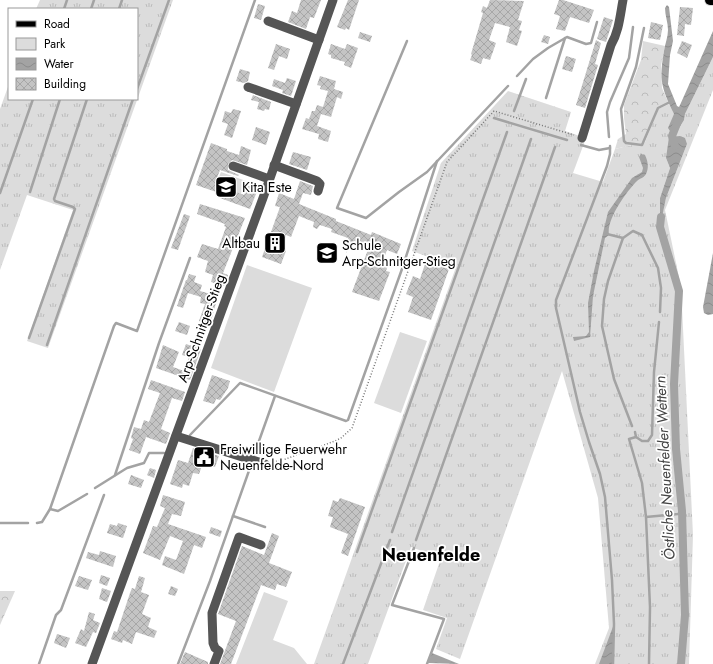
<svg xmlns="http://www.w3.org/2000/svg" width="713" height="664" font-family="Jost,sans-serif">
  <defs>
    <pattern id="grass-tufts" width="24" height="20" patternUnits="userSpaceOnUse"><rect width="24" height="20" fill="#dcdcdc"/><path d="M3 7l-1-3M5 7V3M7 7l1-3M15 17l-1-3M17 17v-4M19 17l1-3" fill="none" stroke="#bbb"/></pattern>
    <pattern id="forest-crowns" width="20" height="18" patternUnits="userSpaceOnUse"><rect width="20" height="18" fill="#dcdcdc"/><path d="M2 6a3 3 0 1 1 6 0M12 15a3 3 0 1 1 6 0" fill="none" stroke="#bbb"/></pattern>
    <pattern id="water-waves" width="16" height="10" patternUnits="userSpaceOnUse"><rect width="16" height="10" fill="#a3a3a3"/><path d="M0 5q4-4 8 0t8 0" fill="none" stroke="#8b8b8b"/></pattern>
    <pattern id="building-cross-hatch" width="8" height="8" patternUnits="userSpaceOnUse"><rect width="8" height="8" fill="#c4c4c4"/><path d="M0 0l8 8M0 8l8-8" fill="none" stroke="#a7a7a7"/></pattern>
  </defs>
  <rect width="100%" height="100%" fill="#fff"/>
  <g fill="url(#grass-tufts)" fill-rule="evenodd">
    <path d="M 40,0 L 173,0 L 48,348 L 27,341 L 73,210 L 27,195 L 0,270 L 0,109 L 9,84 L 9,99 L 137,99 L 137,9 L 36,9 Z"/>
    <path d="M 713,57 L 713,90 L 665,210 L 681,287 L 693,535 L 689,664 L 595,664 L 609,628 L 598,498 L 562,371 L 460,659 L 436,649 L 447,618 L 423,610 L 441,558 L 411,547 L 368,664 L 314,664 L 456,267 L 412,251 L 441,163 L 508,91 L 571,112 L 565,131 L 586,138 L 573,173 L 603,182 L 615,149 L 645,142 L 658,109 L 669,104 L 674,114 L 684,120 L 685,114 ZM 687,144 L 666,198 L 660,224 L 660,198 L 670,168 L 666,158 Z"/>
  </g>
  <g fill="url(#forest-crowns)">
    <path d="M 643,41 L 665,46 L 661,66 L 662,88 L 669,104 L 658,109 L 645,142 L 615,149 L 618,139 L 626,134 L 624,118 L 624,105 L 641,60 Z"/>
    <path d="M 0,591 L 15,591 L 0,625 Z"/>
  </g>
  <g fill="#dcdcdc">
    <path d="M 221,172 L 246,181 L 241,194 L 225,187 L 215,186 Z"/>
    <path d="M 247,265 L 312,288 L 274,392 L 211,368 Z"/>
    <path d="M 400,332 L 427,341 L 401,413 L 374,403 Z"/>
    <path d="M 264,592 L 288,601 L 273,640 L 294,648 L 307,664 L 236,664 Z"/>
  </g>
  <g fill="url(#water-waves)">
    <path d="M 667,5 L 669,7 L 673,41 L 670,55 L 668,84 L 677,106 L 679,107 L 680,105 L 713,31 L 713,57 L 685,114 L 684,120 L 677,131 L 670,131 L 668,128 L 674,114 C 661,87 659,80 664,51 C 665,44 668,37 668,30 C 668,23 665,15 665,8 Z"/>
    <path d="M 680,136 L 685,138 L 687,144 L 666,198 L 660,227 L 660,198 L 670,168 L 666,158 L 669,137 Z"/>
    <path d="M 641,154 L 645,155 C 648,161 649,168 646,174 C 644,178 640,178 637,181 C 626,192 606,220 609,235 L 605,238 L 593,296 L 590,337 L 574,341 L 573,337 L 586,336 L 589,332 L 588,303 L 594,271 L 608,212 L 632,178 L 642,172 L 643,168 L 639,157 Z"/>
    <path d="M 713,253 L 713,314 L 708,315 L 704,313 L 703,307 Z"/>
    <path d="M 614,624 L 613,664 L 599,664 Z"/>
    <path d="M 432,653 L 459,664 L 428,663 Z"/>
  </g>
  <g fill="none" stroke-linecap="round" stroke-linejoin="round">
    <g stroke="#a3a3a3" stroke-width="2.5">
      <path d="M 64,9 L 67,0"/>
      <path d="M 91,9 L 94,0"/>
      <path d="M 119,9 L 122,0"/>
      <path d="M 644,28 L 636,67 L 621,109 L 624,141 L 626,143 L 642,145 L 658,108 L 670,102"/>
      <path d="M 407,41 L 337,208 L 366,218 L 399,192 L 427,172 L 508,86"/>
      <path d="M 517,76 L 533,59 L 548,48 L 567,37 L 586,44 L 591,43 L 597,22"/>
      <path d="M 137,89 L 169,0"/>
      <path d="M 546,98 L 565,38"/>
      <path d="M 514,111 L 526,79"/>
      <path d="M 494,118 L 567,140"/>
      <path d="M 609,137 L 607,112 L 610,102 L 629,58 L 633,27"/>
      <path d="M 581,145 L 599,150 L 610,148"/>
      <path d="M 610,146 L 610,154 L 607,166 L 561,287 L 556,300 L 556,308 L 580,412 L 589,442 L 600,474 L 605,497 L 612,580 L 614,624 L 613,664"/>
      <path d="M 30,192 L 60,99"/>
      <path d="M 0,193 L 33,99"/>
      <path d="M 607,234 L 623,238"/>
      <path d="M 29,338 L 75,209 L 73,207 L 55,201 L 54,199 L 87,99"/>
      <path d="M 47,345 L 133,99"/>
      <path d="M 632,426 L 614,379 L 602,326 L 604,299 L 608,281 L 623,238 L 633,231 L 642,235 L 658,268 L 661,288 L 660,312"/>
      <path d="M 635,432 L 636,437 L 642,441 L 648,441 L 652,435 L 654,372 L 659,322"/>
      <path d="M 190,435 L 240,383 L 346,421 L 348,420 L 402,269 L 437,161"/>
      <path d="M 636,437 L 629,439 L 642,483 L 646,517 L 650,607 L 649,664"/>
      <path d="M 254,455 L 275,396"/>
      <path d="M 115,475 L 159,343 L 190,258"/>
      <path d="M 95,488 L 127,468 L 144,463 L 149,453 L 164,453"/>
      <path d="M 50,509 L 58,511 L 87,494"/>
      <path d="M 233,516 L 265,527"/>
      <path d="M 646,517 L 678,514 L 682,511"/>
      <path d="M 0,523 L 28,523"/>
      <path d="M 37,523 L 42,522 L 50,509 L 114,326 L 116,323 L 137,331 L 255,0"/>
      <path d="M 392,532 L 531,139"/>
      <path d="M 416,540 L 555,147"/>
      <path d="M 414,548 L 392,605 L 444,619 L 427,664"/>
      <path d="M 357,552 L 507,132"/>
      <path d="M 39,664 L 56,615 L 61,610 L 104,495"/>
      <path d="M 178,664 L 210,581 L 251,465"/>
      <path d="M 343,664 L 390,540"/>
    </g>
    <g stroke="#a3a3a3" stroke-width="8">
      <path d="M 675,146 L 672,136 L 678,121"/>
      <path d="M 661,217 L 660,227 L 679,291 L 674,384 L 676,449 L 682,511 L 685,615 L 681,664"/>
    </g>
  </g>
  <g fill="url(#building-cross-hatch)">
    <path d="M 301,0 L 321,0 L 314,18 L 310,17 L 306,29 L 288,22 L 292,11 L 297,13 Z"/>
    <path d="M 348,0 L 359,0 L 349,30 L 346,28 L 345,30 L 337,27 Z"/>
    <path d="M 490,0 L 524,1 L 518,20 L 522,21 L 519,30 L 522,31 L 517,46 L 506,42 L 510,27 L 495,23 L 489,40 L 496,43 L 490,60 L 483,58 L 481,64 L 470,60 L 472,55 L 471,54 L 483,13 L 481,12 L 483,6 L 487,8 Z"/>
    <path d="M 559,0 L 563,0 L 594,10 L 589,23 L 570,17 L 565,31 L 556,29 L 560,16 L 554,14 Z"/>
    <path d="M 258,4 L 265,6 L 261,20 L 254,18 Z"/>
    <path d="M 680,7 L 693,8 L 691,25 L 685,24 L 684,36 L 677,35 Z"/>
    <path d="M 604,17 L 613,20 L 606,42 L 597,39 Z"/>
    <path d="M 651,22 L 663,25 L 660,40 L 648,38 Z"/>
    <path d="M 360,32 L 372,36 L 370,42 L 358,38 Z"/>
    <path d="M 544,35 L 550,37 L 548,44 L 541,42 Z"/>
    <path d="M 596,40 L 601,43 L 595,64 L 598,65 L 585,108 L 576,105 Z"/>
    <path d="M 682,41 L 692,45 L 687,58 L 677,53 Z"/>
    <path d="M 276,44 L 290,49 L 287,59 L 279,56 L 274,70 L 268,68 Z"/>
    <path d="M 331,44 L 345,49 L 347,44 L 358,48 L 351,68 L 344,65 L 345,62 L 331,58 L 331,55 L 328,54 Z"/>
    <path d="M 566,56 L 576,59 L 572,72 L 562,69 Z"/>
    <path d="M 240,69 L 250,72 L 248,81 L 244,83 L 236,81 Z"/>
    <path d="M 320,76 L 336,81 L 334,89 L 343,92 L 341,99 L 337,97 L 331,117 L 321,114 L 317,126 L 331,131 L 328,142 L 318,139 L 319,134 L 302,129 L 306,118 L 309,119 L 312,111 L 315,111 L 317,105 L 323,107 L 328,91 L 320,89 L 321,86 L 317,85 Z"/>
    <path d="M 287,78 L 296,81 L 291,96 L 282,93 L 283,90 L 272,86 L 274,79 L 285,83 Z"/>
    <path d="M 253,95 L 271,102 L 269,110 L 265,109 L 264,111 L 257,109 L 259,102 L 251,100 Z"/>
    <path d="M 233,109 L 241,111 L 232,138 L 224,135 L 228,124 L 222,122 L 225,111 L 231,113 Z"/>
    <path d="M 256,127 L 270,132 L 266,145 L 252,140 Z"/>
    <path d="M 211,143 L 227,149 L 227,151 L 239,155 L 241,146 L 251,150 L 247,165 L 232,160 L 228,164 L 228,170 L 239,175 L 238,176 L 220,170 L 215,183 L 244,195 L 247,185 L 258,189 L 250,209 L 220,198 L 222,194 L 196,185 Z"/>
    <path d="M 293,152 L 311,157 L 307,170 L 289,164 Z"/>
    <path d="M 300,181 L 313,186 L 311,195 L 303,193 L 299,204 L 336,219 L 336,221 L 371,235 L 372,232 L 401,244 L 397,254 L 387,250 L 382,263 L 388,265 L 386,271 L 390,272 L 379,301 L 352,292 L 369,247 L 354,241 L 346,253 L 348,238 L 331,232 L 332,229 L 320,225 L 317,229 L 313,227 L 314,222 L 299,216 L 291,237 L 286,235 L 281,249 L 286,251 L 281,264 L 262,257 L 280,207 L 275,206 L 279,193 L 294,199 Z"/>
    <path d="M 200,204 L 245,218 L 223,273 L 228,275 L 224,286 L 211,282 L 213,275 L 205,272 L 208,261 L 197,257 L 202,244 L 218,249 L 226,227 L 224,226 L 225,224 L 197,214 Z"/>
    <path d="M 184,214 L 190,216 L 178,250 L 171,248 Z"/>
    <path d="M 426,261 L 449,269 L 431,320 L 408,312 L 413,297 L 406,294 L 413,276 L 420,279 Z"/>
    <path d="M 189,274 L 196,276 L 194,282 L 202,285 L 200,291 L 214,295 L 214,298 L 217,299 L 210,325 L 199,321 L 205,304 L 200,303 L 201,297 L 188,293 L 183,308 L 177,306 L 186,280 L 187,280 Z"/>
    <path d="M 179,322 L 190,326 L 187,335 L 175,331 Z"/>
    <path d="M 186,344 L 201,349 L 190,380 L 156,368 L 163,345 L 179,352 L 173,367 L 184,371 L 189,357 L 182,355 Z"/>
    <path d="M 212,375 L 230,381 L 228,388 L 220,400 L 216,399 L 214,404 L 203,401 Z"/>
    <path d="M 151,380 L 185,392 L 182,401 L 172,398 L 161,429 L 170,433 L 166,444 L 146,437 L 140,454 L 129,450 L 133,439 L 131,438 L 134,427 L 141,429 L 144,420 L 149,422 L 160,393 L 148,389 Z"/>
    <path d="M 193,448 L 219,456 L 215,467 L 203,463 L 199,474 L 193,473 L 189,486 L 183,484 L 182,488 L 170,484 L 178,460 L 188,463 Z"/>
    <path d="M 150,468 L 156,470 L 154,478 L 147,475 Z"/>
    <path d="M 131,475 L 144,480 L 141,488 L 128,484 Z"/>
    <path d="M 163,495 L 185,502 L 181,516 L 172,514 L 168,524 L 206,537 L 202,548 L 194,545 L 184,574 L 162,565 L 165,556 L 176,560 L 183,541 L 170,536 L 160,560 L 143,553 L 153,526 L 157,527 L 165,508 L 160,506 Z"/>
    <path d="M 340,498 L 365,507 L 348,556 L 341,553 L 348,534 L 330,527 L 333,517 L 328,516 L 333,500 L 338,502 Z"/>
    <path d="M 118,523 L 127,526 L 123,538 L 107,533 L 110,524 L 117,526 Z"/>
    <path d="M 211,527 L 222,531 L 220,537 L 209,533 Z"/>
    <path d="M 272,533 L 279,536 L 269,563 L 292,572 L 286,587 L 277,584 L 275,590 L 261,585 L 231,664 L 220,664 L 236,621 L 218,614 L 242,546 L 264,555 Z"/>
    <path d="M 100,551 L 116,556 L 113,567 L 86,558 L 88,552 L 99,555 Z"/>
    <path d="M 101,575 L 110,578 L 107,586 L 99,583 Z"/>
    <path d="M 79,576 L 92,580 L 88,590 L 75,586 Z"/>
    <path d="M 139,576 L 145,578 L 141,592 L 149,595 L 142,614 L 151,618 L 148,627 L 157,631 L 154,638 L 136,632 L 132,644 L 123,640 L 122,643 L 111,639 L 114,631 L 117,632 L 130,593 L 132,588 L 135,589 Z"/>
    <path d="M 171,586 L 178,589 L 175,596 L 168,594 Z"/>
    <path d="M 102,588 L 111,591 L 107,602 L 99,599 Z"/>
    <path d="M 89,612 L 95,614 L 93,620 L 100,623 L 96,633 L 93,632 L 86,647 L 75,643 L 81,629 L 84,631 Z"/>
    <path d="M 57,634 L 70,638 L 66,648 L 54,643 Z"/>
    <path d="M 185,652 L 208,662 L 208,664 L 180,664 Z"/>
  </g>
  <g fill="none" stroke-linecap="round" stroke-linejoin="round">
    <g stroke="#dbdbdb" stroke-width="12">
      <path id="major" d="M 710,0 L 713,0"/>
    </g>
    <path stroke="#777" stroke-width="1.5" stroke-dasharray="1 2" stroke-linecap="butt" d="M 273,462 L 283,460 L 335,441 L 341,438 L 352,428 L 447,162 L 494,111 L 574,135"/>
    <g stroke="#555" stroke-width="9">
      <path d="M 268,21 L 319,40"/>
      <path d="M 248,87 L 296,104"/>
      <path d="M 582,138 L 611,45 C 619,31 620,16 623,0"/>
      <path d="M 274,165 L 317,181 L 320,184 L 318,191"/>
      <path d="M 233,166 L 269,179"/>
      <path d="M 176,436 L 265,464"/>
      <path d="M 92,664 L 263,198 L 333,0"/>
      <path d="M 214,664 L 219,651 L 215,648 L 213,643 L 212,613 L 239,537 L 261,545"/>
    </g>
    <use href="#major" stroke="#000" stroke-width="10"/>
  </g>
  <defs>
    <g id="school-square" transform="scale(1.15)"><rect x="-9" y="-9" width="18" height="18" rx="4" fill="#000" stroke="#fff"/><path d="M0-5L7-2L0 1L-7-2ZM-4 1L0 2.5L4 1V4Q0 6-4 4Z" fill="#fff"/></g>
    <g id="building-square" transform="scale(1.15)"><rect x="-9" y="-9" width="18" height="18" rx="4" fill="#000" stroke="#fff"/><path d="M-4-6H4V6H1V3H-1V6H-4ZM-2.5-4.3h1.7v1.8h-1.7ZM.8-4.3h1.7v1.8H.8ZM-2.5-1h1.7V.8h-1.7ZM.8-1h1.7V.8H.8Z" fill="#fff"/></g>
    <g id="civic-square" transform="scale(1.15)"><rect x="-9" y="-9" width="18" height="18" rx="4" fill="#000" stroke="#fff"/><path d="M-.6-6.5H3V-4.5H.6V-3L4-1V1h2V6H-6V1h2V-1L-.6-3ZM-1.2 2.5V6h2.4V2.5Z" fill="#fff"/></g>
  </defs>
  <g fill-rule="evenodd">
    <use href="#school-square" x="226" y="187"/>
    <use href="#building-square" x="275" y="243"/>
    <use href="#school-square" x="327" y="253"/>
    <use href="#civic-square" x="204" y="457"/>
  </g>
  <g text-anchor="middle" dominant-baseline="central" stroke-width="3.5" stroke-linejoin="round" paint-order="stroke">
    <g font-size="14" fill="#000" stroke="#fff" text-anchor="start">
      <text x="242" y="187">Kita Este</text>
      <text x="260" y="243" text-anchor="end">Altbau</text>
      <text x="342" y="245">Schule<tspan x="342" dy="16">Arp-Schnitger-Stieg</tspan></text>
      <text x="220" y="449">Freiwillige Feuerwehr<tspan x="220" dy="16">Neuenfelde-Nord</tspan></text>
    </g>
    <g font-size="14" fill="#000" stroke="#fff">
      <text transform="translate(201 328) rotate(-70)">Arp-Schnitger-Stieg</text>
    </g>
    <g font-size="15" font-style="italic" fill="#444" stroke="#fff">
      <text transform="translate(665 468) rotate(-93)">Östliche Neuenfelder Wettern</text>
    </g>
    <g font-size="18" font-weight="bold" fill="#000" stroke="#fff">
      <text x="431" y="555">Neuenfelde</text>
    </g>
  </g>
  <rect x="8" y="8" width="130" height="92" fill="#ffffff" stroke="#999999"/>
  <rect x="16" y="21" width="20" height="6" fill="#000000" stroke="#999999"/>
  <text x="44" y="28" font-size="12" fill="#000000">Road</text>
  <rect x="16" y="38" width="20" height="12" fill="#dcdcdc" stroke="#999999"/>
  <text x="44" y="48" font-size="12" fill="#000000">Park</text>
  <rect x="16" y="58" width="20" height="12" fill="url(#water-waves)" stroke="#999999"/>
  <text x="44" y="68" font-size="12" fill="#000000">Water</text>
  <rect x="16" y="78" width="20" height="12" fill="url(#building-cross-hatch)" stroke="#999999"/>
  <text x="44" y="88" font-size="12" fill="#000000">Building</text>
</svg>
